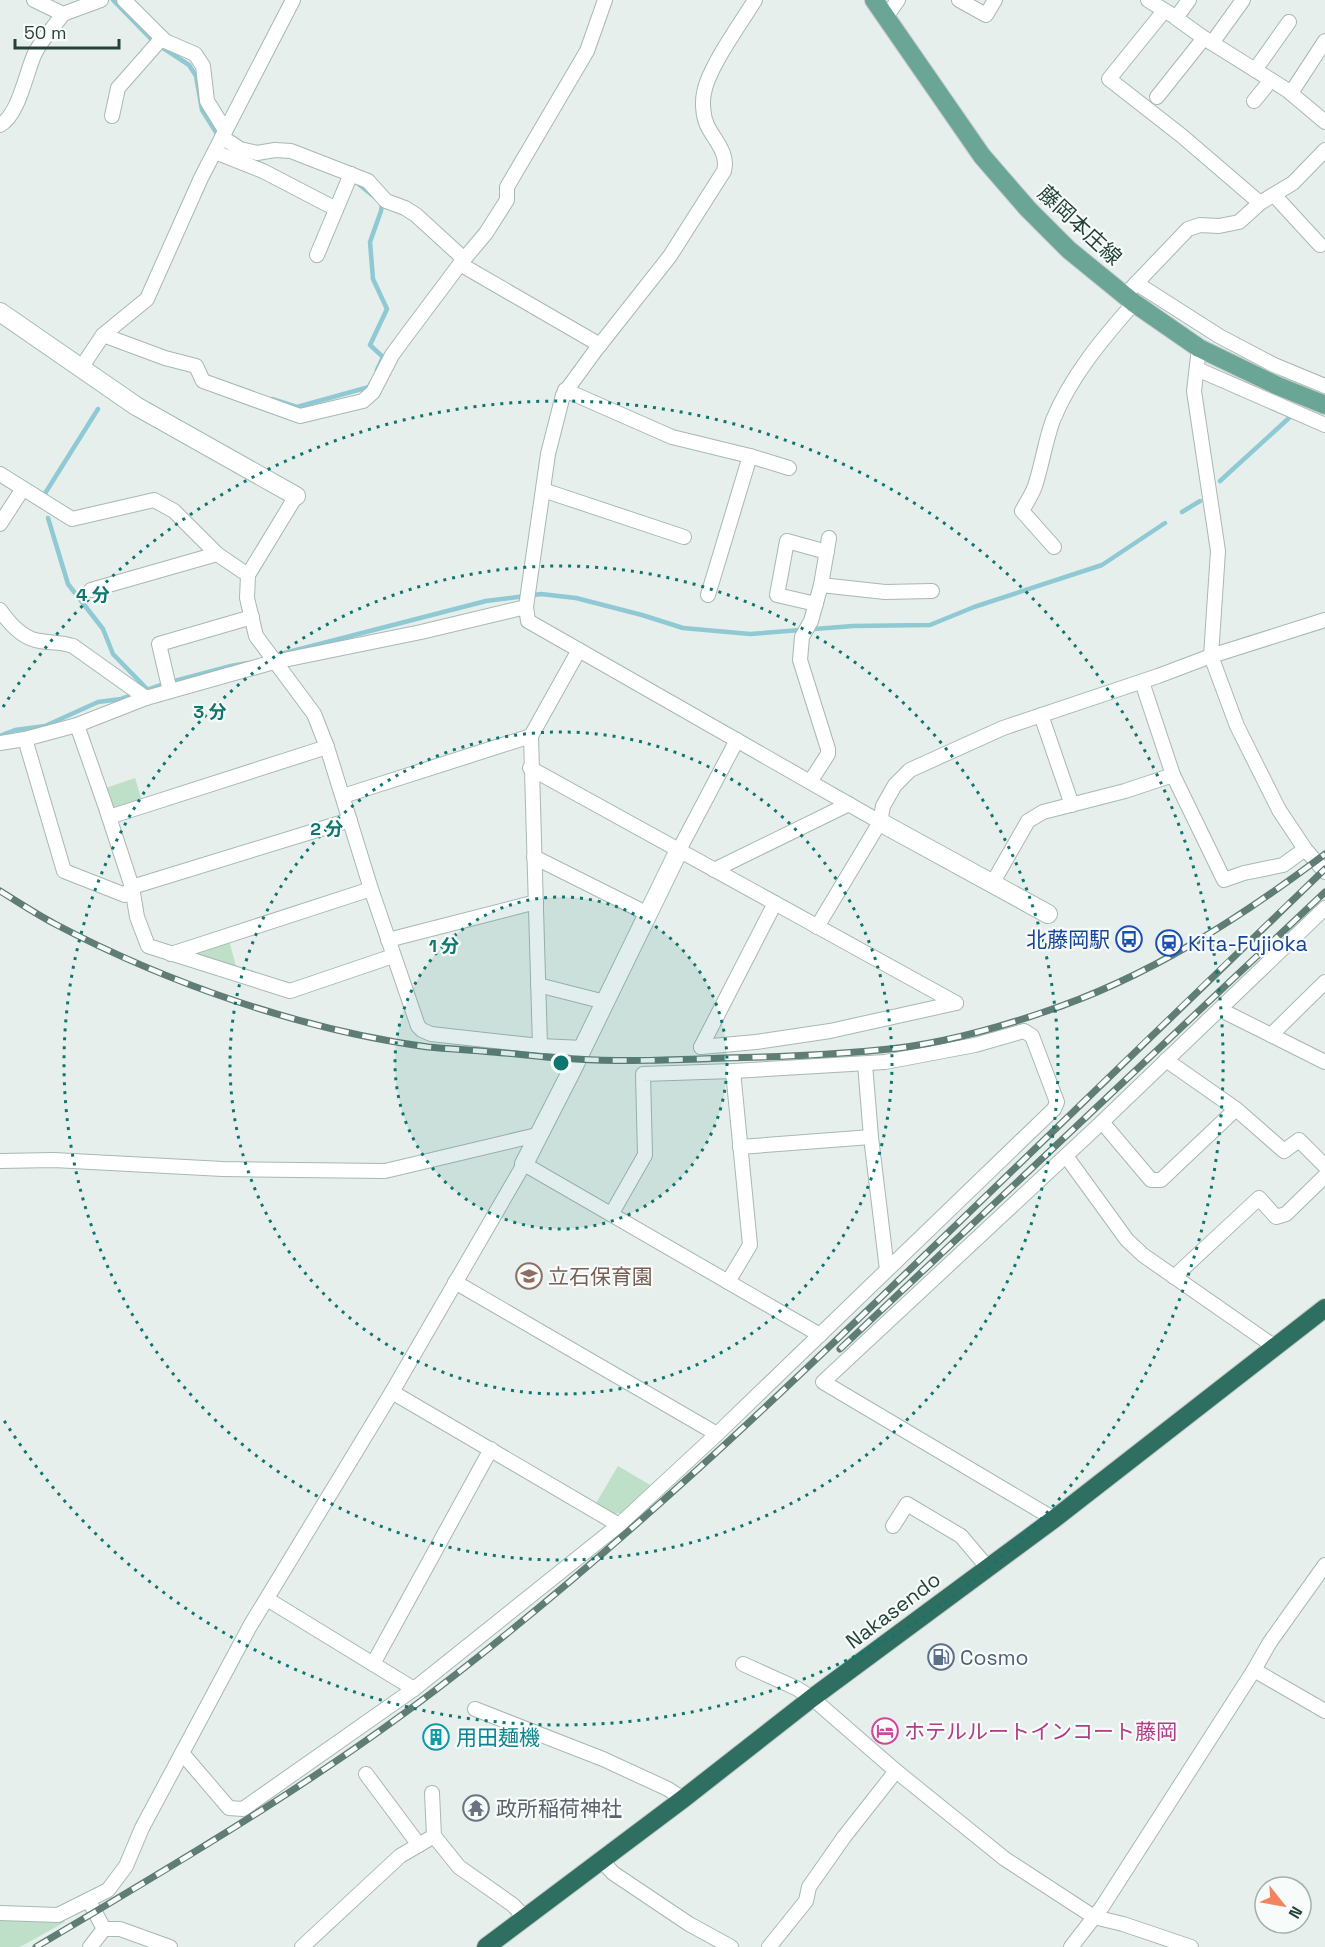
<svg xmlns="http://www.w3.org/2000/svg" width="1325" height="1947" font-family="'Space Grotesk','Noto Sans JP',sans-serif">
  <rect width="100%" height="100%" fill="#e6efeb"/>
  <g fill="#bfe0c8">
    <path d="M 135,778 L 142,801 L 116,811 L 109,807 L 103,789 Z"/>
    <path d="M 229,940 L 237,970 L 186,953 Z"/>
    <path d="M 618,1466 L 652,1486 L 621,1513 L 611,1514 L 595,1505 Z"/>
    <path d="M 0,1917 L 62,1918 L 65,1922 L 20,1947 L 0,1947 Z"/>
  </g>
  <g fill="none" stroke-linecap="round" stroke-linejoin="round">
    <g stroke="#8ec9d4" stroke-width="4.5">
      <path d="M 113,0 L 154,42 L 189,65 L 196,76 L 202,110 L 219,137"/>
      <path d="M 356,182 L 382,203 L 381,211 L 370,242 L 373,279 L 387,309 L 370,345 L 383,357 L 377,370"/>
      <path d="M 272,399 L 297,407 L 369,387 L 371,383"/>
      <path d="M 1220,481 L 1289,418"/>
      <path d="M 44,495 L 98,409"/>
      <path d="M 1182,512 L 1200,501"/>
      <path d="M 48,518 L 68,584 L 103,629 L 113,654 L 147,689"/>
      <path d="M 273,656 L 486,601 L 541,594 L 576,598 L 642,615 L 683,628 L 750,634 L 853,626 L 930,625 L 974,607 L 1102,565 L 1165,523"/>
      <path d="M 0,736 L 15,730 L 45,726 L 98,702 L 121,699 L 167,683 L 231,666 L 248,663"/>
    </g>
    <g stroke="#a8b8b2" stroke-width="16">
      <g id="street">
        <path d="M 34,0 L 63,14 L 101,0"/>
        <path d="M 124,0 L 165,41 L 195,54 L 203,66 L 207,101 L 225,130"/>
        <path d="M 755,0 C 741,23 708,68 704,93 C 702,102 703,116 707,125 C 714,140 729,153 724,171 L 670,256 L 595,351 L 563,395 L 548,454 L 526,607 L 528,621 L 880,822"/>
        <path d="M 959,0 L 986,15 L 995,0"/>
        <path d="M 1148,0 L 1172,15"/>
        <path d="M 1189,0 L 1176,18 L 1204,38 L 1287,90 L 1325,122"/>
        <path d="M 1164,11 L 1109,79 L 1182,136 L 1260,203"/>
        <path d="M 886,17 L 898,0"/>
        <path d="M 1212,43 L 1243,0"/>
        <path d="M 1255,70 L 1289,22"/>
        <path d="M 1291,93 L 1325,41"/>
        <path d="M 1157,97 L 1204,38"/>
        <path d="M 1254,101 L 1271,80"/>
        <path d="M 112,116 L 118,88 L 162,38"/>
        <path d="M 0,125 C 19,115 26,72 35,53 C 42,39 54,27 63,14"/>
        <path d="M 222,137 L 240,149 L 257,153 L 275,150 L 291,151 L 368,181 L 386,201 L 405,208 L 416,215 L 464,259"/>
        <path d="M 215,152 L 263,171 L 336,209"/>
        <path d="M 1274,195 L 1320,245"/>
        <path d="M 317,255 L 351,174"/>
        <path d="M 460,264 L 600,345"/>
        <path d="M 1136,283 L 1219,336 L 1274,365 L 1325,386"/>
        <path d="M 1124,296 L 1188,229 L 1200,225 L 1219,226 L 1239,222 L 1260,203 L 1293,183 L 1325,150"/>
        <path d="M 103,335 L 165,358 L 196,366 L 203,381 L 300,416 L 363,401 L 373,392 L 392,355 L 409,332 L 460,264 L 486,233 L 507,200 L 507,187 L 587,51 L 605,0"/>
        <path d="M 1199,348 L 1194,391 L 1218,551 L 1211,656 L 1237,726 L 1279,810 L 1305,849 L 1325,872"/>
        <path d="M 81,368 L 103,335 L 147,299 L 201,178 L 293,0"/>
        <path d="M 1197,369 L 1325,425"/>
        <path d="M 565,390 L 672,437 L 750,456 L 789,468"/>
        <path d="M 0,474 L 72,519 L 154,500 L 174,511 L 217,554"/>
        <path d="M 543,490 L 684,537"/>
        <path d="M 0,524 L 22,490"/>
        <path d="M 1054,547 L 1022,511 C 1026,503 1032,495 1035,486 C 1042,465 1045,442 1053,420 C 1071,376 1103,338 1134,303"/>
        <path d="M 248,575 L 296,496"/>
        <path d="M 821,585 L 885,592 L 932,591"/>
        <path d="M 91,590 L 217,554 L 248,575 L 247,598 L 256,636 L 314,714 L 327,747 L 371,889 L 418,1026 L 422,1030 L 431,1034 L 540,1046 L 583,1048"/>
        <path d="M 708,595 L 750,456"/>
        <path d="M 816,604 L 777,595 L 787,541 L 827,552"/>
        <path d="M 0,610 C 9,623 23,639 40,641 C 52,643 61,642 73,646 L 146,698"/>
        <path d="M 1142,682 L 1173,775 L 1224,880 L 1244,873 L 1283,865 L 1305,849"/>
        <path d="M 170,691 L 159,644 L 252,617"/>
        <path d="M 1041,715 L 1072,805"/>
        <path d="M 77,725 L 105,805 L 132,887 L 137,917 L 148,946 L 290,991 L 393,956"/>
        <path d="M 25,739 L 64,871 L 125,895 L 132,887 L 350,820"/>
        <path d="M 0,743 L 25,739 L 77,725 L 146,698 L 274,662 L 421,632 L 526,607"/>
        <path d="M 530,768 L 956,1003"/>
        <path d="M 810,782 L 828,754 L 828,749 L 800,660 L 802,637 L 811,621 L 821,585 L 829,538"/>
        <path d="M 343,796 L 531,736"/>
        <path d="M 109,817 L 327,747"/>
        <path d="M 679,850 L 737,740"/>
        <path d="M 534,857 L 648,914"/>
        <path d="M 714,870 L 849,804"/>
        <path d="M 992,884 L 1028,821 L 1043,812 L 1125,791 L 1173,775"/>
        <path d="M 817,927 L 880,822 L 883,806 L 895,785 L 910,770 L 1003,728 L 1158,676 L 1211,656 L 1325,620"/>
        <path d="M 388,940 L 536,902"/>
        <path d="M 171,954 L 371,889"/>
        <path d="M 538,985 L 605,1002"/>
        <path d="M 1222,1008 L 1227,1013 L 1325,1062"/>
        <path d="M 1271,1035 L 1325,982"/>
        <path d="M 540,1046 L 531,736 L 579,650"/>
        <path d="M 701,1047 L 756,1042 L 830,1031 L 956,1003"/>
        <path d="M 701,1047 L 775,903"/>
        <path d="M 1166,1060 L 1236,1109"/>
        <path d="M 865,1064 L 871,1137 L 887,1270"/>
        <path d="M 1102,1122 L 1151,1180 L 1161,1180 L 1236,1109 L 1284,1151 L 1299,1140 L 1325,1166"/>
        <path d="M 740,1147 L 871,1137"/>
        <path d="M 1066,1156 L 1127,1240 L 1143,1255 L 1275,1347"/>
        <path d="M 0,1161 L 54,1160 L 223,1169 L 385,1171 L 541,1134"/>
        <path d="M 1174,1277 L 1259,1198 L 1276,1217 L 1286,1214 L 1325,1176"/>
        <path d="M 455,1282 L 717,1434"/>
        <path d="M 728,1282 L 750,1245 L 733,1071"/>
        <path d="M 392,1392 L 619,1525"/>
        <path d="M 1054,1519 L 823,1382 L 1102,1122 L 1325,908"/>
        <path d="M 893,1526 L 907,1504 L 961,1536 L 988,1568"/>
        <path d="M 267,1599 L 414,1689"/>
        <path d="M 373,1664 L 491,1449"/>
        <path d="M 743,1664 L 796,1688 L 812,1698 L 896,1771 L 1005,1859 L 1094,1917 L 1123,1924 L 1191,1947"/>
        <path d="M 1254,1670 L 1325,1711"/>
        <path d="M 475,1709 L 603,1759 L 668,1789 L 683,1799"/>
        <path d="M 182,1753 L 229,1808 L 243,1809 L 414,1689 L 619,1525 L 717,1434 L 1054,1109 L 1057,1102 L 1032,1036 L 1024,1031 L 975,1045 L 885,1062 L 733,1071 L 643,1074 L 645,1155 L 612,1213"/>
        <path d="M 366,1774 L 419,1845"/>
        <path d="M 432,1793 L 434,1836 L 459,1867 L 513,1905 L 525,1918"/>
        <path d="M 601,1860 L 613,1873 L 689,1924 L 731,1947"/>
        <path d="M 89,1901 L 104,1929"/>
        <path d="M 0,1913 L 58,1915 L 108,1890 L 126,1866 L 142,1828 L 250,1626 L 392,1392 L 524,1164 L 820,1335"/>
        <path d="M 104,1929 L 120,1929 L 170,1947"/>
        <path d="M 90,1947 L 104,1929"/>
        <path d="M 302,1947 L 400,1856 L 434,1836"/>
        <path d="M 769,1947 L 806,1901 L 809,1887 L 844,1837 L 896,1771"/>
        <path d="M 1071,1947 L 1102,1907 L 1254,1670 L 1270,1642 L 1325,1565"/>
      </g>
    </g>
    <g stroke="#a4bbb3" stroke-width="20">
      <g id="secondary">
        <path d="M 0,312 L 136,406 L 296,496"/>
        <path d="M 880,822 L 1048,914"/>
        <path d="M 524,1164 L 571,1072 L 679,850"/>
      </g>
    </g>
    <g stroke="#c2cac8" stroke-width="20">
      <path id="primary" d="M 874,0 L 982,156 L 1028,209 L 1069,250 L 1134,303 L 1199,348 L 1278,386 L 1325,405"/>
    </g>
    <g stroke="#c2cac8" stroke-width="20">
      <path id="highway" d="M 486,1947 L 683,1799 L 812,1698 L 1054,1519 L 1325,1308"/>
    </g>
    <use href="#street" stroke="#fff" stroke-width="14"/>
    <use href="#secondary" stroke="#fff" stroke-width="18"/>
    <use href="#primary" stroke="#6aa596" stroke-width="18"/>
    <use href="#highway" stroke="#2f6f62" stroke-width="18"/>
    <g stroke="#5f7d75" stroke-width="7">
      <g id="rail">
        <path d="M 0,891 C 18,902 36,914 55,924 C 167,983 302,1030 428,1047 C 449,1049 470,1050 492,1052 C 520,1054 548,1058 576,1059 C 625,1062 675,1060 724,1058 C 775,1057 828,1055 879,1050 C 931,1046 994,1029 1044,1012 C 1147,978 1239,919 1325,854"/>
        <path d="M 840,1349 L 1325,892"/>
        <path d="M 36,1947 C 179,1862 323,1778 455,1675 C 623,1544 776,1399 929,1251 C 1061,1124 1192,996 1325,869"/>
      </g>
    </g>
    <use href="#rail" stroke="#f7fbf9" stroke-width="4.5" stroke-dasharray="14" stroke-linecap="butt"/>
  </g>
  <circle cx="561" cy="1063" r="166" fill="#0f766e" fill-opacity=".12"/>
  <g fill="none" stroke="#0f766e" stroke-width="3" stroke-dasharray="3 6">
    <circle cx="561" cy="1063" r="166"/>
    <circle cx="561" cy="1063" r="331"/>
    <circle cx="561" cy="1063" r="497"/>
    <path d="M3 707A662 662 0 1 1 3 1419"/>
  </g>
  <defs>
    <g id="bus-ring" transform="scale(1.35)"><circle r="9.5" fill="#f7fbf9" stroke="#1a4fb4" stroke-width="1.5"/><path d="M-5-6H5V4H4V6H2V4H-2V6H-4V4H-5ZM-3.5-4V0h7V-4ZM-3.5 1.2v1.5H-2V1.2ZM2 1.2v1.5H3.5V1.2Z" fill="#1a4fb4"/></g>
    <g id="station-ring" transform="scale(1.35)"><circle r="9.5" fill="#f7fbf9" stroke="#1a4fb4" stroke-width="1.5"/><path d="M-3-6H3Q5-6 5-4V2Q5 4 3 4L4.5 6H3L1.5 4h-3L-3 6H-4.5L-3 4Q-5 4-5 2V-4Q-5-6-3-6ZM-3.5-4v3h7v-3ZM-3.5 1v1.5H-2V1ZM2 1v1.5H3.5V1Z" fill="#1a4fb4"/></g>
    <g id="school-ring" transform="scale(1.35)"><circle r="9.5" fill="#f7fbf9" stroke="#8d6e63" stroke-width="1.5"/><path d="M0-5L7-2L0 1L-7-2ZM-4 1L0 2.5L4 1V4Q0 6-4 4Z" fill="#8d6e63"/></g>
    <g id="fuel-ring" transform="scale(1.35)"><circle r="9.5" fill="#f7fbf9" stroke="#5c6f8a" stroke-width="1.5"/><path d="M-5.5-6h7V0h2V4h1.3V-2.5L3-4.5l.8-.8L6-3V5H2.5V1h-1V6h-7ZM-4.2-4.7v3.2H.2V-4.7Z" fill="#5c6f8a"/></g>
    <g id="hotel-ring" transform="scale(1.35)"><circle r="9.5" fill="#f7fbf9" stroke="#d1479c" stroke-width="1.5"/><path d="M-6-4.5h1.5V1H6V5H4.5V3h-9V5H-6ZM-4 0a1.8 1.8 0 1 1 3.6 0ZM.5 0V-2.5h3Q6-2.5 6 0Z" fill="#d1479c"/></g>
    <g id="building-ring" transform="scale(1.35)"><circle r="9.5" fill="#f7fbf9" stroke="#0f9aa8" stroke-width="1.5"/><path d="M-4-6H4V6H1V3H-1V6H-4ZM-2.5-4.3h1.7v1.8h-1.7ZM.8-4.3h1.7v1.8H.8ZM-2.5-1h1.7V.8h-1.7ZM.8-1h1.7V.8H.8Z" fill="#0f9aa8"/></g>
    <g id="temple-ring" transform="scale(1.35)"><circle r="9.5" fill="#f7fbf9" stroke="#6b7280" stroke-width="1.5"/><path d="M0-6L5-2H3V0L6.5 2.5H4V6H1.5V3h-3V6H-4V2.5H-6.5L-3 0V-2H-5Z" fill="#6b7280"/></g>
  </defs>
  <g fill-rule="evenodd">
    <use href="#bus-ring" x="1129" y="939"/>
    <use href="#station-ring" x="1169" y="943"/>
    <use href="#school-ring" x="529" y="1276"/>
    <use href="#fuel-ring" x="941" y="1657"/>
    <use href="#hotel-ring" x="885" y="1731"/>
    <use href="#building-ring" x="436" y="1737"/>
    <use href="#temple-ring" x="476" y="1808"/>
  </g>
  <g text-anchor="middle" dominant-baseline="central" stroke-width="4.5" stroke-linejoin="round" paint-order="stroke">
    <g font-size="21" fill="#24423a" stroke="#f7fbf9">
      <text transform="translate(1080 225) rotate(43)">藤岡本庄線</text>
      <text transform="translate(893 1610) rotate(-37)">Nakasendo</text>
    </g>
    <g font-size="21" fill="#164399" stroke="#f7fbf9" text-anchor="end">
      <text x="1110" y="939">北藤岡駅</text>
      <text x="1188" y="943" text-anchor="start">Kita-Fujioka</text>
    </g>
    <g font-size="21" fill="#785e54" stroke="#f7fbf9" text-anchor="start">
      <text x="548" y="1276">立石保育園</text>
    </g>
    <g font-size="21" fill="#4e5e75" stroke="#f7fbf9" text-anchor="start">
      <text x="960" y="1657">Cosmo</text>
    </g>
    <g font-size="21" fill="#b23c85" stroke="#f7fbf9" text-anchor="start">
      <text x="904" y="1731">ホテルルートインコート藤岡</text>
    </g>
    <g font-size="21" fill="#0d838f" stroke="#f7fbf9" text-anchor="start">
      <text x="456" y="1737">用田麺機</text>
    </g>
    <g font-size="21" fill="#5b616d" stroke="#f7fbf9" text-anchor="start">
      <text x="496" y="1808">政所稲荷神社</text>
    </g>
  </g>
  <circle cx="561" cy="1063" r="9" fill="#0f766e" stroke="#f7fbf9" stroke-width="3"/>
  <g font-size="18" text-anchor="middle" font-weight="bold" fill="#0f766e" stroke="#f7fbf9" stroke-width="4.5" stroke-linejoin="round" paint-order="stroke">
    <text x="93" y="601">4 分</text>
    <text x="210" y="718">3 分</text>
    <text x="327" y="835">2 分</text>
    <text x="444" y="952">1 分</text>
  </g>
  <g transform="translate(1283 1905) rotate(121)"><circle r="28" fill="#f7fbf9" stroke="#a3b1ad" stroke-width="1.5"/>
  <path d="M0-4.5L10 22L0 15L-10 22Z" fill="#f4845f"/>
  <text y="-9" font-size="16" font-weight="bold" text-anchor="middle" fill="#24423a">N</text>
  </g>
  <path d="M15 39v9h104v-9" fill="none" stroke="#24423a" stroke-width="3"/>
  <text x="24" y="39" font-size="18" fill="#24423a" stroke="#f7fbf9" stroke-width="4.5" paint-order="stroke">50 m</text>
</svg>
